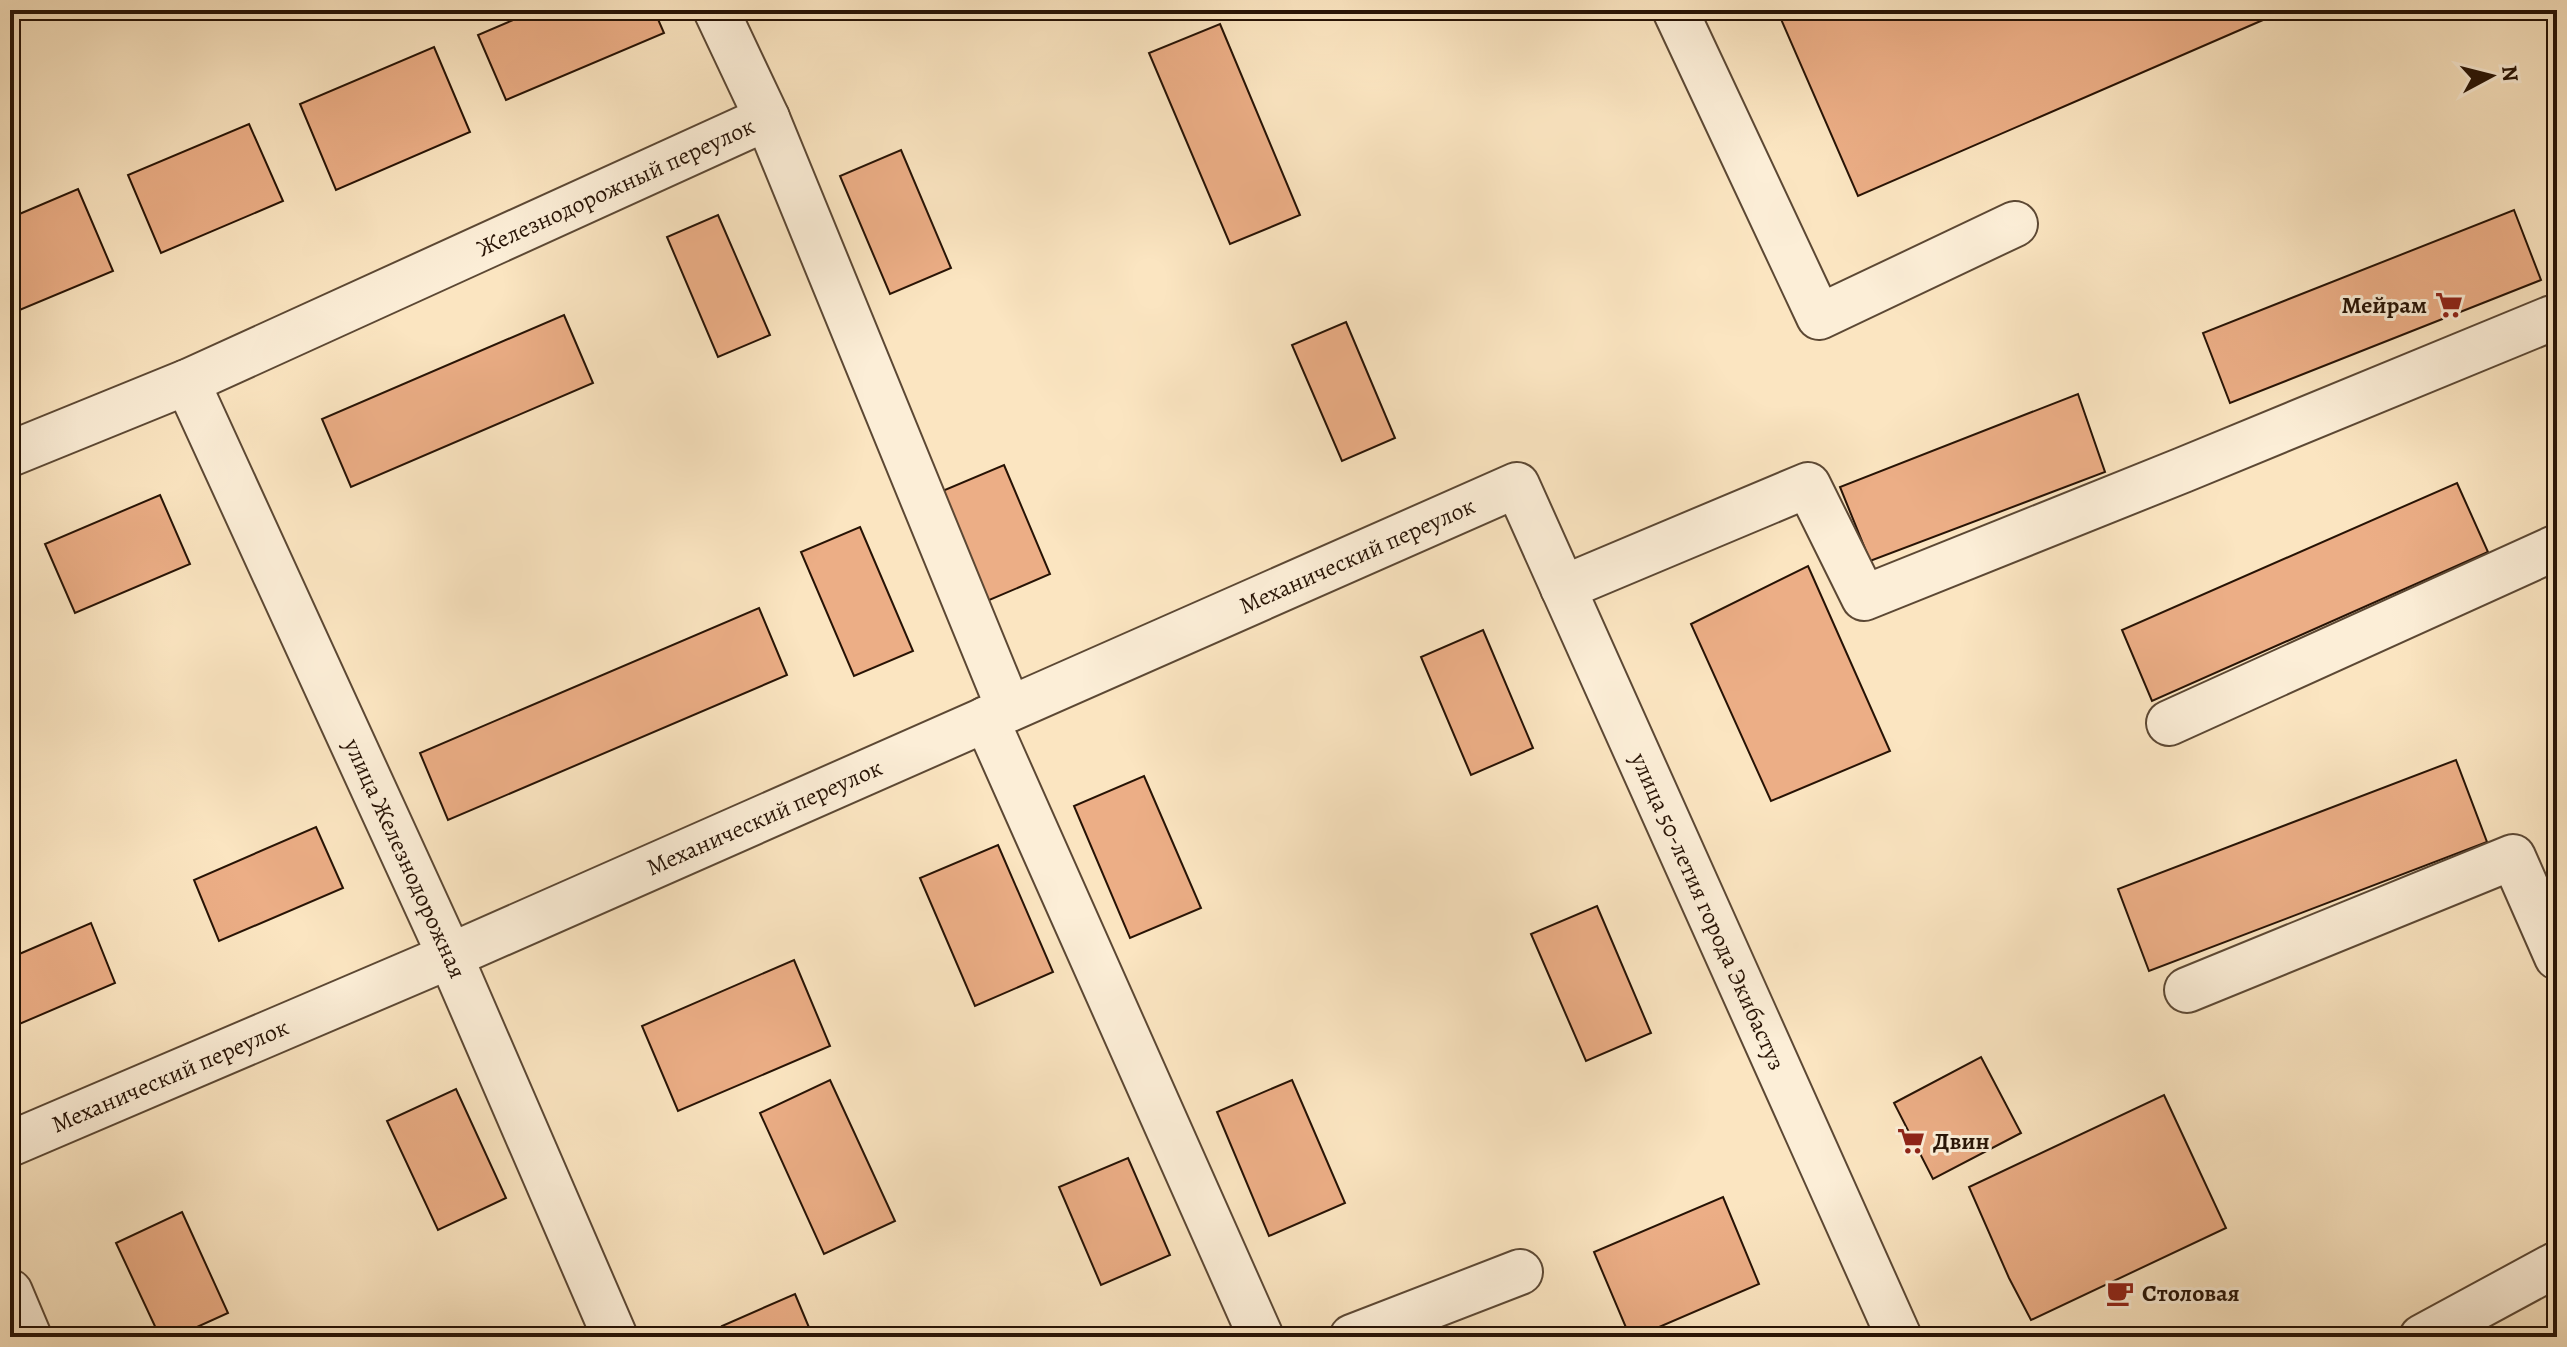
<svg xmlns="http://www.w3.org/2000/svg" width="2567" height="1347" font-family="Alegreya,serif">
  <rect width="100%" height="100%" fill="#fbe5c1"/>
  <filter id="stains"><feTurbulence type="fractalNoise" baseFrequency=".0025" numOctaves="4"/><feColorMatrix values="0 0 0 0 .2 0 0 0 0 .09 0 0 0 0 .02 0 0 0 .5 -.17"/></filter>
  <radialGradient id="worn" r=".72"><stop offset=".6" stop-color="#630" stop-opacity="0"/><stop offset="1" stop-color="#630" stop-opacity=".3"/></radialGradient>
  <g fill="#ecae86" stroke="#271305" stroke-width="2">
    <path d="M 537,10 L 654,10 L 664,33 L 506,100 L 478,35 Z"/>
    <path d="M 1777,10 L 2286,10 L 1858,196 Z"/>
    <path d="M 1220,24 L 1300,215 L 1230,244 L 1149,53 Z"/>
    <path d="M 434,47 L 470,132 L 336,190 L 300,104 Z"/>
    <path d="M 249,124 L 283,201 L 161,253 L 128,175 Z"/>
    <path d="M 901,150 L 951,268 L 890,294 L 840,176 Z"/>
    <path d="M 78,189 L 113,271 L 10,314 L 10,218 Z"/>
    <path d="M 2514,210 L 2541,280 L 2230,403 L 2203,333 Z"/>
    <path d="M 718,215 L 770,335 L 718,357 L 667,237 Z"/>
    <path d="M 564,315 L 593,383 L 351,487 L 322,419 Z"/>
    <path d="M 1346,322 L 1395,438 L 1342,461 L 1292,345 Z"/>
    <path d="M 2078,394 L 2105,472 L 1870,561 L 1840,487 Z"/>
    <path d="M 1004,465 L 1050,574 L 987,601 L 940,492 Z"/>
    <path d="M 2457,483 L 2488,552 L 2152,701 L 2122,630 Z"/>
    <path d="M 160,495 L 190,564 L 75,613 L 45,544 Z"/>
    <path d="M 860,527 L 913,651 L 854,676 L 801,552 Z"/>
    <path d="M 1808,566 L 1890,751 L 1771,801 L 1691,624 Z"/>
    <path d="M 759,608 L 787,675 L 448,820 L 420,753 Z"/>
    <path d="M 1483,630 L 1533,748 L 1471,775 L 1421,657 Z"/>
    <path d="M 2456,760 L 2487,842 L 2149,971 L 2118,889 Z"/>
    <path d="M 1144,776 L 1201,908 L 1130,938 L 1074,806 Z"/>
    <path d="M 316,827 L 343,888 L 219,941 L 194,880 Z"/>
    <path d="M 998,845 L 1053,972 L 975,1006 L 920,878 Z"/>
    <path d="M 1597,906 L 1651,1033 L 1586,1061 L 1531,934 Z"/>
    <path d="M 91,923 L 115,983 L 10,1028 L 10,958 Z"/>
    <path d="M 794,960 L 830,1046 L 678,1111 L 642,1026 Z"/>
    <path d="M 1981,1057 L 2021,1133 L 1933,1179 L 1894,1103 Z"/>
    <path d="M 830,1080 L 895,1221 L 824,1254 L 760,1113 Z"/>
    <path d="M 1292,1080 L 1345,1203 L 1269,1236 L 1217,1112 Z"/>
    <path d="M 456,1089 L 506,1198 L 438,1230 L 387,1121 Z"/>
    <path d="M 2164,1095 L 2226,1228 L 2031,1320 L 2009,1278 L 1969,1187 Z"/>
    <path d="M 1128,1158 L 1170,1255 L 1101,1285 L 1059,1187 Z"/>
    <path d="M 1723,1197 L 1759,1284 L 1636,1337 L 1630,1337 L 1594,1252 Z"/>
    <path d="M 182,1212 L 228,1313 L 175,1337 L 160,1337 L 116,1243 Z"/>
    <path d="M 795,1294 L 813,1337 L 727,1337 L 722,1326 Z"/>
  </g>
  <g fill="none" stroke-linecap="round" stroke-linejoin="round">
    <g stroke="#5c4834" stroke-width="48">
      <g id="minor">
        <path d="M 716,10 L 767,118"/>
        <path d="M 1675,10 L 1819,317 L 2015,224"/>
        <path id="s1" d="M 187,382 L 450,956 L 615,1337"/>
        <path id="s2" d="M 10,454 L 187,382 L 767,118 L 1009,709"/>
        <path d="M 1563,588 L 1808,485 L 1864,598 L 2183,470 L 2552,318"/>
        <path d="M 986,719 L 1261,1337"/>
        <path d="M 2169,723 L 2557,547"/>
        <path d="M 2187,990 L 2513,857 L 2557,957"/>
        <path id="s3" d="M 10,1144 L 450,956 L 1517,485 L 1899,1337"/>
        <path d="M 10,1292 L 29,1337"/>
        <path d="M 1352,1337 L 1520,1272"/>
        <path d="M 2422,1337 L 2557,1264"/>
      </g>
    </g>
    <use href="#minor" stroke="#fceed7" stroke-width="44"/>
  </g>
  <defs>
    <g id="supermarket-bare" transform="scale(2.16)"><path d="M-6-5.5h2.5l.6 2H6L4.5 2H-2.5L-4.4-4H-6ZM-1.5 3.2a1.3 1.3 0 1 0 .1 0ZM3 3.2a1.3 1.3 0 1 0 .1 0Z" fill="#8f2418" stroke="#fceed7" stroke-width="2.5" paint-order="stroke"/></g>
    <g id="cafe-bare" transform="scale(2.16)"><path d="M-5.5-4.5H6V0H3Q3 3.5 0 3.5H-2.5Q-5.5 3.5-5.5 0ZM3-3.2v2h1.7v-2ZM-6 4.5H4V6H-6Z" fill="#8f2418" stroke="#fceed7" stroke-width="2.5" paint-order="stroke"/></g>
  </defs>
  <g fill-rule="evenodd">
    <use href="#supermarket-bare" x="2449" y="305"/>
    <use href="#supermarket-bare" x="1911" y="1141"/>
    <use href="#cafe-bare" x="2120" y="1293"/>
  </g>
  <g text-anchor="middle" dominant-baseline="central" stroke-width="6" stroke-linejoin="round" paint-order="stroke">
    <g font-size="24" fill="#271305" stroke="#fceed7">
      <text stroke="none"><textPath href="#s2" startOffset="662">Железнодорожный переулок</textPath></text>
      <text stroke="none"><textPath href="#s3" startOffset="1470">Механический переулок</textPath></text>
      <text stroke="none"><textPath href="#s3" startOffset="822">Механический переулок</textPath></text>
      <text stroke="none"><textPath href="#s1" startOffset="524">улица Железнодорожная</textPath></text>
      <text stroke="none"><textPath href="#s3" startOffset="2112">улица 50-летия города Экибастуз</textPath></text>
      <text stroke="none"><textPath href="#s3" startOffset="174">Механический переулок</textPath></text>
    </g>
    <g font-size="24" font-weight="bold" fill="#271305" stroke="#fceed7" text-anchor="start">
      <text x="2427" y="305" text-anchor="end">Мейрам</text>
      <text x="1933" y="1141">Двин</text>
      <text x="2142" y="1293">Столовая</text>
    </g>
  </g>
  <rect width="2567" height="1347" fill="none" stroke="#fbe5c1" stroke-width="40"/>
  <rect x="12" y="12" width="2543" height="1323" fill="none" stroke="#271305" stroke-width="4"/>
  <rect x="20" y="20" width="2527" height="1307" fill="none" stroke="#271305" stroke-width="2"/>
  <g transform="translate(2491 76) rotate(83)" stroke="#fceed7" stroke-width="6" paint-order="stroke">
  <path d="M0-6L14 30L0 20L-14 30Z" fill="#271305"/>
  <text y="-12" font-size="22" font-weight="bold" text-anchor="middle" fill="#271305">N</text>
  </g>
  <rect width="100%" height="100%" filter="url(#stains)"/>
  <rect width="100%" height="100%" fill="url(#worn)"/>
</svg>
